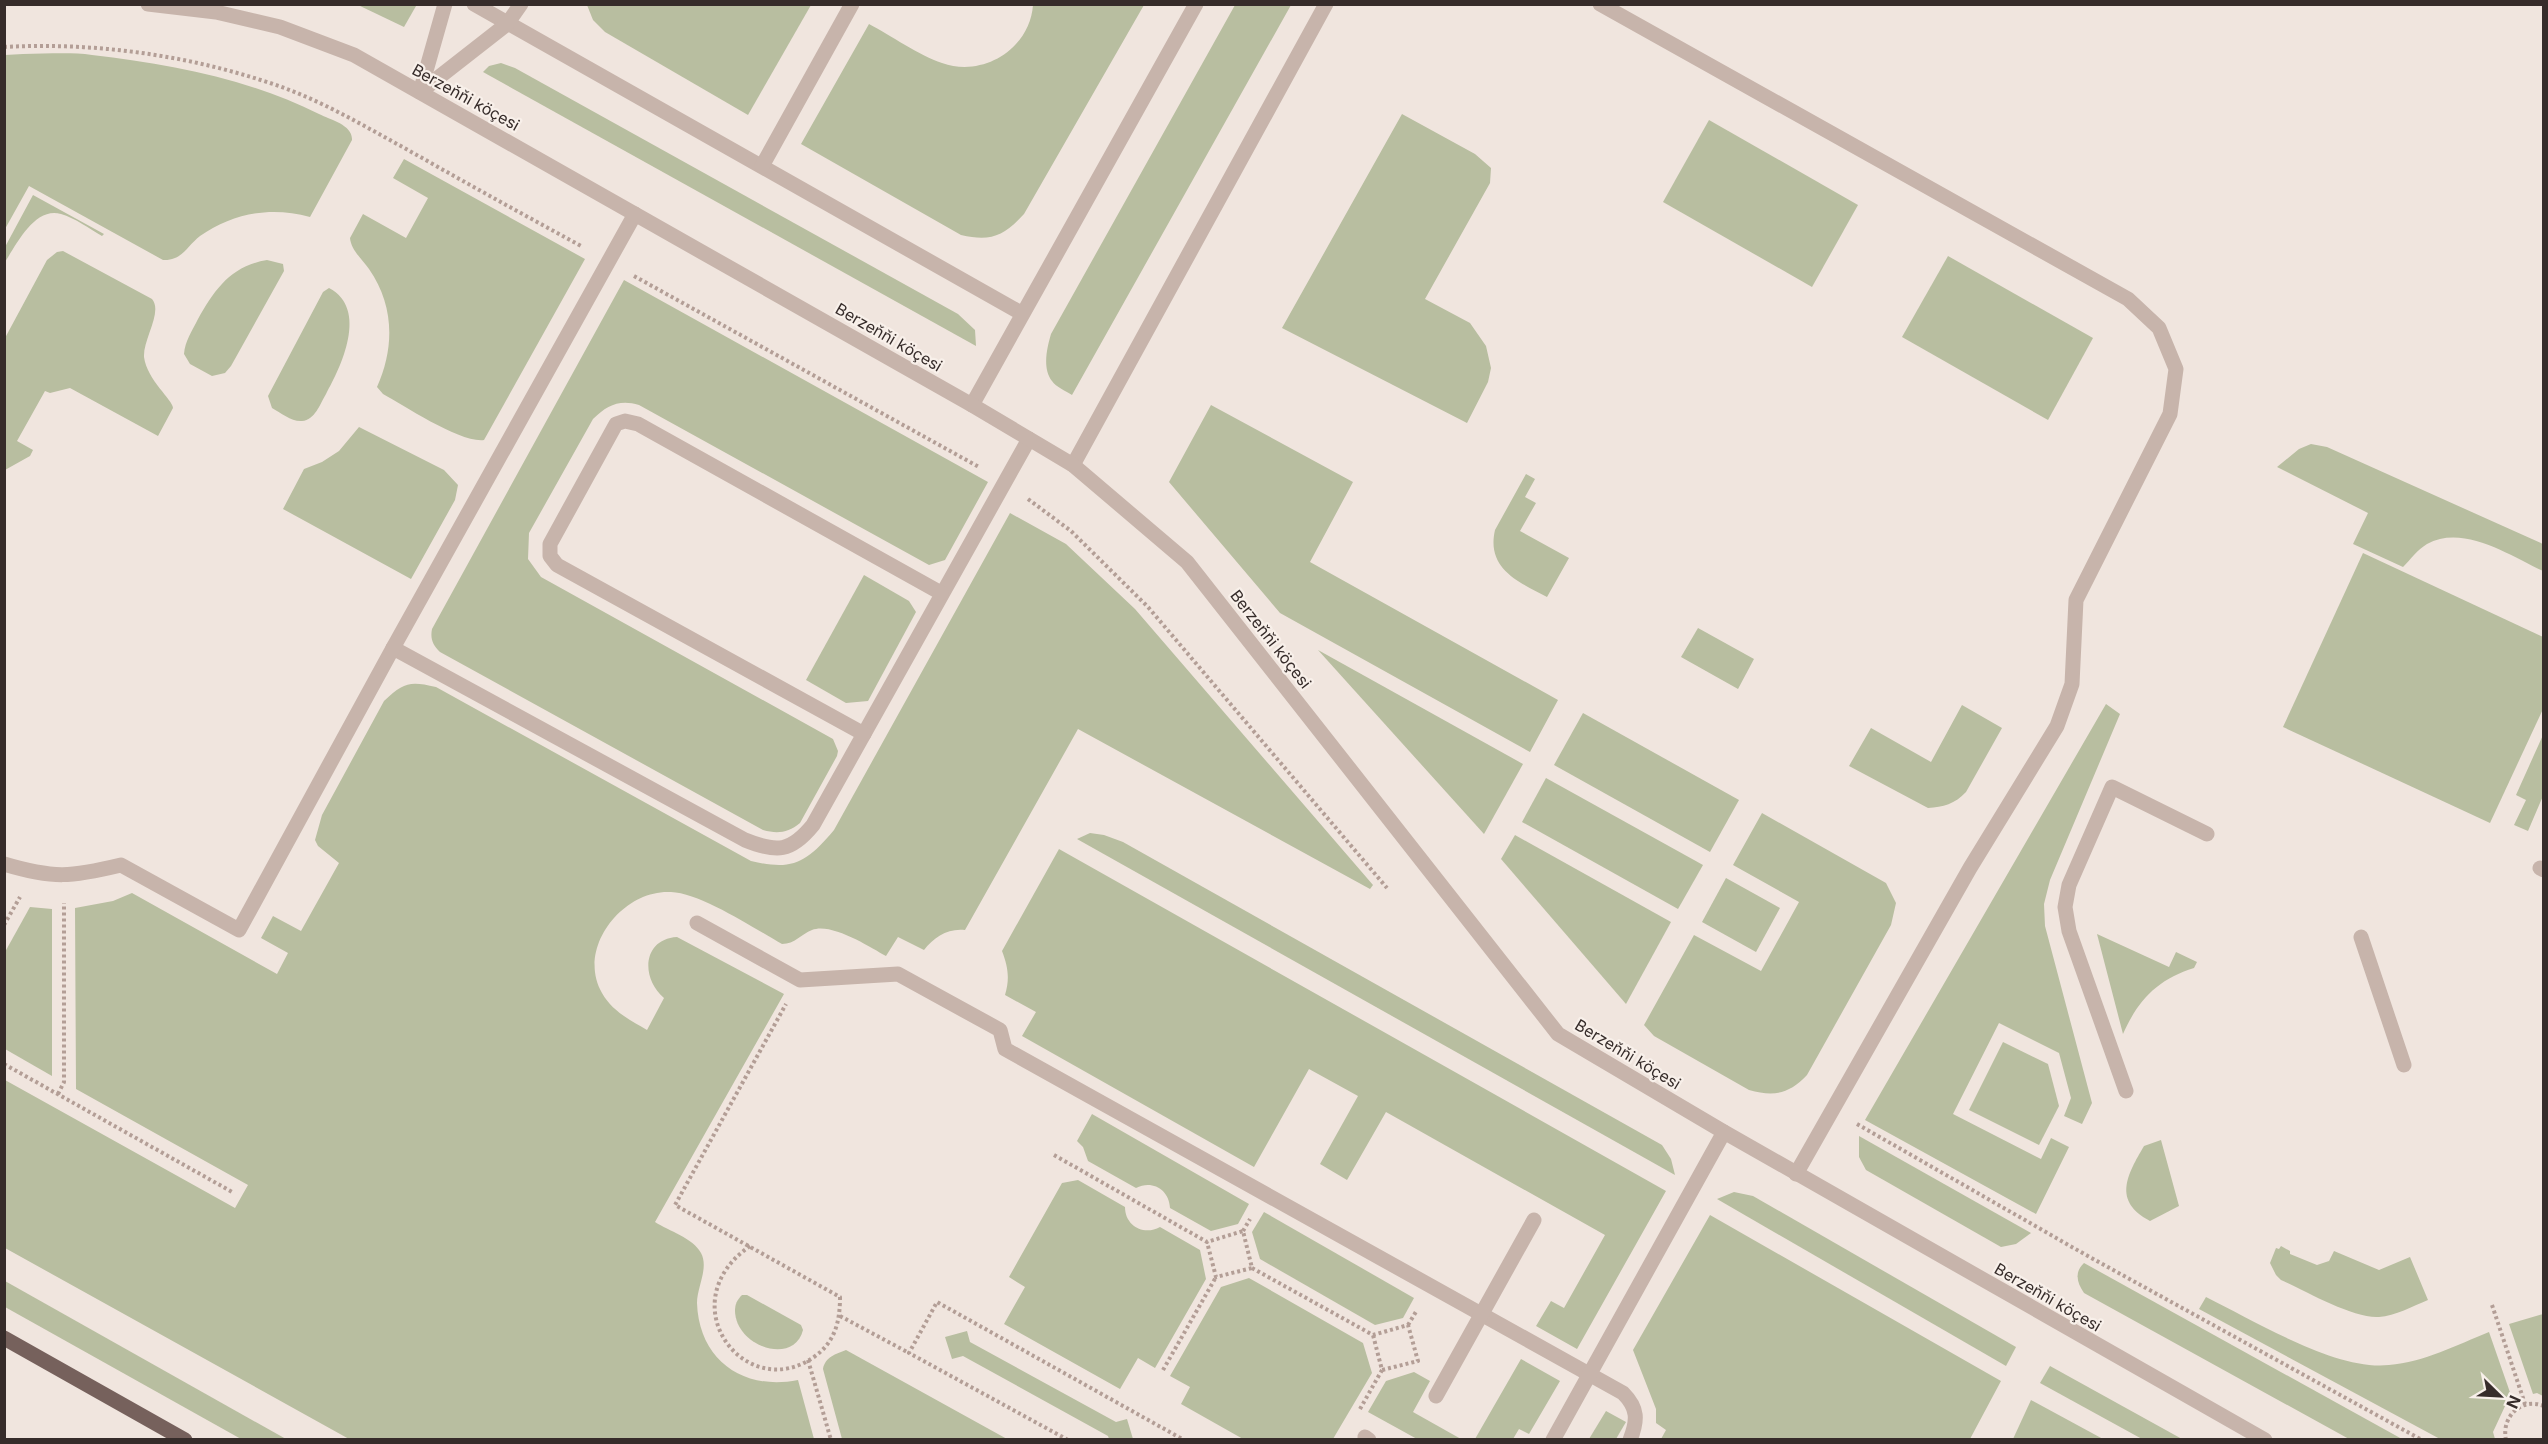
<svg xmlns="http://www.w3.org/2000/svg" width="2548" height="1444" font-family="Inter,sans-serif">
  <rect width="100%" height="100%" fill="#f0e5de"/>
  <g fill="#b8bea0">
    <path d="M 413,5 L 416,6 L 404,27 L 358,5 Z"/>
    <path d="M 587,5 L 811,5 L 748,115 L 605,32 L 593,20 Z"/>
    <path d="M 1033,5 L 1144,5 L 1024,214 C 1004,236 991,242 961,235 L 801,144 L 869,24 C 890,35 920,56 942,63 C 984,78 1030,48 1033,5 Z"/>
    <path d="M 1235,5 L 1291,5 L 1072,395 C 1066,391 1056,387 1052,381 C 1042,368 1047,348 1051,334 Z"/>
    <path d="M 23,54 C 46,54 70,52 92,55 C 170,64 249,79 319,114 C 331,120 353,125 352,140 L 310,217 C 271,206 233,213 200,236 C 187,246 182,261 163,260 L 29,186 L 5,229 L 5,55 Z"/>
    <path d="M 501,63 L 515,68 L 958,314 L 975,330 L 976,346 L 483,72 L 489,66 Z"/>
    <path d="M 1402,114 L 1475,154 L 1491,168 L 1490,183 L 1425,299 L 1470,323 L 1486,346 L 1491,368 L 1488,382 L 1467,423 L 1282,328 Z"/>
    <path d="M 1709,120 L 1858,205 L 1812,287 L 1663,202 Z"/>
    <path d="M 404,159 L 585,259 L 484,440 C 460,443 405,406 383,394 L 377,387 C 395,347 394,305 369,269 C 362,259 351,250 350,238 L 363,214 L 406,238 L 428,198 L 393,178 Z"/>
    <path d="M 33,195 L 104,234 L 102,236 C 90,229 75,218 61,214 C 35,206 16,245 5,262 L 5,247 Z"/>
    <path d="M 63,251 L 152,299 C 163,312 143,339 144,357 C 147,380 173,400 173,408 L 158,436 L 70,388 L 50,393 L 45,391 L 17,441 L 33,450 L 30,456 L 5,470 L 5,338 L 47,260 L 57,252 Z"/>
    <path d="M 1948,256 L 2093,338 L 2048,420 L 1902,337 Z"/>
    <path d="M 267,260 L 283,264 L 284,271 L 231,366 L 225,373 L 212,376 L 190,364 L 184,354 C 185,341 192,331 198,319 C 215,289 231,266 267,260 Z"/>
    <path d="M 624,280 L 988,482 L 945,560 L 929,565 L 639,405 C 620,399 607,405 593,419 L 529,533 L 528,559 L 541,577 L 833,739 L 838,751 L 837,756 L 800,823 C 788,833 777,834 763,830 L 440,652 C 433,645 430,639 432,629 Z"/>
    <path d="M 329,288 C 369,309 341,367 326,394 C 320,404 315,420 302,421 C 292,422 281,413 272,408 L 268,396 L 323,292 Z"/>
    <path d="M 1211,405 L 1353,482 L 1310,562 L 1558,700 L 1530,752 L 1280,613 L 1169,482 Z"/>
    <path d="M 359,427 L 444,470 L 458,485 L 455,500 L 411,579 L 283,509 L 304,469 L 322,462 L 339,451 Z"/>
    <path d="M 2311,444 L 2327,447 L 2543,544 L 2543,571 C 2510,556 2464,524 2427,544 C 2417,550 2411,559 2403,567 L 2353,544 L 2368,513 L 2277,467 L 2299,449 Z"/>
    <path d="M 1526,474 L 1535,479 L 1525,497 L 1536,503 L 1520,531 L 1569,558 L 1547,597 C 1519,582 1486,569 1495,530 Z"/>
    <path d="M 1010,513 L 1066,544 L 1135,609 L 1373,885 L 1370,889 L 1078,729 L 965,930 C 948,928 934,937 924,950 L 898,937 L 886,956 C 870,947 831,922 812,930 C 801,934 795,944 782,944 C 755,929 701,893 671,892 C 623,889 576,948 602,993 C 612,1011 630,1020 647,1030 L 664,998 C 640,977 643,939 677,937 L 784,994 L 655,1222 C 669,1231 693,1238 701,1253 C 709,1268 697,1287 697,1303 C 699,1360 743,1391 798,1380 L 814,1439 L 349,1439 L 5,1248 L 5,1080 L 235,1208 L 248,1185 L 76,1089 L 75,908 L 113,901 L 132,893 L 277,974 L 288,953 L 261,938 L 273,916 L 301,931 L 339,863 L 318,846 L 315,840 L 322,815 L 384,701 C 404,682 410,681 436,687 L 751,861 C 793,871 806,863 834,830 Z"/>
    <path d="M 2363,553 L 2543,637 L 2543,709 L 2490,823 L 2283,727 Z"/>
    <path d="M 864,575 L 909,601 L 916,612 L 868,701 L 846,703 L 806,680 Z"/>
    <path d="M 1698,628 L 1754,659 L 1738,689 L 1681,657 Z"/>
    <path d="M 1318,650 L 1523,764 L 1484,834 Z"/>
    <path d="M 2106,704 L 2120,714 L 2050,880 L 2044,904 L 2045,926 L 2092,1103 L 2082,1124 L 2064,1116 L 2071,1098 L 2059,1053 L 1999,1023 L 1953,1114 L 2041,1159 L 2051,1138 L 2069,1147 L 2036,1214 L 1865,1120 Z"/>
    <path d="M 1962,705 L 2002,728 L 1966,792 C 1955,804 1943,807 1928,808 L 1849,766 L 1871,728 L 1931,762 Z"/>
    <path d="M 1583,713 L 1739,800 L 1710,852 L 1554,765 Z"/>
    <path d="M 2543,735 L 2543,796 L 2528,831 L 2514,825 L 2526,800 L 2516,795 Z"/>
    <path d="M 1546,778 L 1703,865 L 1678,909 L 1522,822 Z"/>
    <path d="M 1762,813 L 1886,883 L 1896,903 L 1891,925 L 1807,1075 C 1789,1094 1774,1097 1749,1090 L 1654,1036 L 1644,1025 L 1694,935 L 1761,971 L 1799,902 L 1733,865 Z"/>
    <path d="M 1090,833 L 1104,835 L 1123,842 L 1662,1145 L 1671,1159 L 1675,1175 L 1077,839 Z"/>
    <path d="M 1515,835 L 1671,922 L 1626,1004 L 1501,859 Z"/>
    <path d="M 1059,849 L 1666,1191 L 1577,1349 L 1536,1326 L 1551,1301 L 1564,1308 L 1605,1235 L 1386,1112 L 1347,1180 L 1320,1164 L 1358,1096 L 1309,1069 L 1254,1167 L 1022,1036 L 1036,1012 L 1005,995 C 1010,978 1008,967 1002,951 Z"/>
    <path d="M 1726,878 L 1780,908 L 1756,952 L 1702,922 Z"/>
    <path d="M 30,907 L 52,909 L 52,1076 L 5,1049 L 5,952 Z"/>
    <path d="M 2097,934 L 2169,967 L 2176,952 L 2197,962 L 2194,968 C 2158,979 2138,1000 2123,1034 Z"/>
    <path d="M 2003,1042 L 2048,1064 L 2059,1106 L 2039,1145 L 1969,1110 Z"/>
    <path d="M 1092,1114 L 1249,1204 L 1238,1224 L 1211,1231 L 1170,1208 C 1169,1189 1152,1180 1136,1188 L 1088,1161 L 1083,1147 L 1077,1141 Z"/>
    <path d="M 1859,1136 L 2031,1233 L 2016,1244 L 2001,1247 L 1866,1170 L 1859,1157 Z"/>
    <path d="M 2161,1140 L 2179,1206 L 2150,1221 C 2112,1201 2127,1175 2144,1146 Z"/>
    <path d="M 1078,1180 L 1125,1207 C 1125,1226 1144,1236 1160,1227 L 1200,1250 L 1206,1279 L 1155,1368 L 1138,1358 L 1120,1389 L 1004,1324 L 1025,1287 L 1009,1277 L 1062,1183 Z"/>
    <path d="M 1734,1192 L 1753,1196 L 2016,1347 L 2006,1366 L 1717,1199 Z"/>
    <path d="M 1264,1212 L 1414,1298 L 1403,1318 L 1375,1325 L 1260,1259 L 1252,1232 Z"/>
    <path d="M 1710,1215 L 2001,1381 L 1970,1439 L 1661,1439 L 1666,1430 L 1656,1423 L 1656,1409 L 1633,1350 Z"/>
    <path d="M 2281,1246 L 2290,1251 L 2290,1254 L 2317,1265 L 2329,1261 L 2334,1251 L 2379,1270 L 2410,1257 L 2428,1300 C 2413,1306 2395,1316 2379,1317 C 2354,1319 2305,1291 2281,1280 L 2276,1275 L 2270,1263 L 2276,1248 L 2279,1249 Z"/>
    <path d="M 2084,1263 L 2402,1439 L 2349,1439 L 2084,1293 C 2077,1283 2074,1272 2084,1263 Z"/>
    <path d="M 1249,1278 L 1363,1343 L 1372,1373 L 1333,1439 L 1243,1439 L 1181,1404 L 1190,1387 L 1170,1376 L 1221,1287 Z"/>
    <path d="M 5,1281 L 286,1439 L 241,1439 L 5,1307 Z"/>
    <path d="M 742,1295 L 747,1295 L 801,1325 L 803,1330 C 794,1366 736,1347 735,1311 C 735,1304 737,1300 742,1295 Z"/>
    <path d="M 2206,1297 C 2255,1321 2336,1371 2389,1365 C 2424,1362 2457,1345 2489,1332 L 2513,1401 L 2506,1404 L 2493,1432 L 2495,1439 L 2440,1439 L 2199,1309 Z"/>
    <path d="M 2543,1314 L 2544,1314 L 2543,1396 L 2537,1393 L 2533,1394 L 2509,1324 Z"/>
    <path d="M 967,1331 L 970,1342 L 1116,1422 L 1127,1419 L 1133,1439 L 1109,1439 L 1108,1436 L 963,1356 L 952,1359 L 945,1337 Z"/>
    <path d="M 846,1350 L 1007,1439 L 842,1439 L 823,1369 C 825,1357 836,1354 846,1350 Z"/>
    <path d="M 1521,1359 L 1560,1381 L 1529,1434 L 1519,1429 L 1513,1439 L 1475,1439 Z"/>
    <path d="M 2050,1366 L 2182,1439 L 2142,1439 L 2040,1383 Z"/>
    <path d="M 1414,1372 L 1430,1381 L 1413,1412 L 1461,1439 L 1417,1439 L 1368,1412 L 1386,1381 Z"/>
    <path d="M 2031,1400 L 2103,1439 L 2013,1439 Z"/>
    <path d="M 1606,1411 L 1626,1422 L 1616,1439 L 1589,1439 Z"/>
  </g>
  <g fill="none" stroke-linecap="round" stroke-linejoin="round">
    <g stroke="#b39e96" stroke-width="4" stroke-dasharray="3 3" stroke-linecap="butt">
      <path d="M 4,47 C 95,42 187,55 273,84 C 321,100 364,126 408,150 C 466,183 524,215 583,247"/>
      <path d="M 634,276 L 979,467"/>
      <path d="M 1028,499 L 1071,531 L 1148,607 L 1387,888"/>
      <path d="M 4,925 L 20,897"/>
      <path d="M 4,1064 L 234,1193"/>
      <path d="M 58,1094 L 64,1082 L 64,903"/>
      <path d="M 1857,1124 L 2086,1255 L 2422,1440"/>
      <path d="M 1054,1155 L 1207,1242 L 1243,1231 L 1252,1268 L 1216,1277 L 1207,1242"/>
      <path d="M 1243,1231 L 1250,1219"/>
      <path d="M 750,1246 C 668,1303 745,1405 814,1357 C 835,1342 840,1322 840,1297 L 675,1205 L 786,1004"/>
      <path d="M 1252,1268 L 1373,1335 L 1408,1325 L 1418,1361 L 1382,1370 L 1373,1335"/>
      <path d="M 2492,1305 L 2525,1404"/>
      <path d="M 840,1316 L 909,1353"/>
      <path d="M 1408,1325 L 1417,1310"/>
      <path d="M 808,1360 L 831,1440"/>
      <path d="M 1163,1370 L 1216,1277"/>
      <path d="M 1360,1409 L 1382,1370"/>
      <path d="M 1068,1440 L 909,1353 L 937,1302 L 1184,1440"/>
      <path d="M 2506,1440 C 2501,1417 2521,1397 2544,1406"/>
    </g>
    <g stroke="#c7b4ab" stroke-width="15">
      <path d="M 474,4 L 1021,313"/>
      <path d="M 1600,4 L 2128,299 L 2159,328 L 2176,369 L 2170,414 L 2076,600 L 2072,684 L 2057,726 L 1970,868 L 1796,1174"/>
      <path d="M 420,92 L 507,24 L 521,4"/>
      <path d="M 420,92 L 445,4"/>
      <path d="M 762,166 L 852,4"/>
      <path d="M 972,405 L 1196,4"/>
      <path d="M 1073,465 L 1326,4"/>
      <path d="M 393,648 L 745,840 C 777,853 791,852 813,825 L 1029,439"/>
      <path d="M 864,734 L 557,565 L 550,556 L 550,544 L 616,424 L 625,421 L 638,424 L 941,593"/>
      <path d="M 4,864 C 54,879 71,877 121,865 L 239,930 L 393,648 L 635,214"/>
      <path d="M 2540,868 L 2544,870"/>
      <path d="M 697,923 L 800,980 L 898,974 L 1000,1030 L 1005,1049 L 1623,1393 C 1638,1408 1638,1420 1630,1440"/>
      <path d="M 2361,937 L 2404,1065"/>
      <path d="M 2126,1091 L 2069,931 L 2065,907 L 2069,885 L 2112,787 L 2207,834"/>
      <path d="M 1436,1396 L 1534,1220"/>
      <path d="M 1365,1437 L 1369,1440"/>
      <path d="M 1553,1440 L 1724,1132"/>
    </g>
    <path stroke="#c7b4ab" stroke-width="15" d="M 148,4 L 216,12 L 280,27 L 354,55 L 972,405 L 1073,465 L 1187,562 L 1558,1034 L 1724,1132 L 2265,1440"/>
    <path stroke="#76615c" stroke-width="15" d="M 4,1338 L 185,1440"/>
  </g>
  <g text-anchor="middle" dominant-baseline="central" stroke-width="4.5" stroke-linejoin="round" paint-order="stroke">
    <g font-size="16" fill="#362c2a" stroke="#f8f0ea">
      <text transform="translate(466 97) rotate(29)">Berzeňňi köçesi</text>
      <text transform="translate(889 337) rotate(30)">Berzeňňi köçesi</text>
      <text transform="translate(1271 639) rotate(52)">Berzeňňi köçesi</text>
      <text transform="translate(1628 1054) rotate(31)">Berzeňňi köçesi</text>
      <text transform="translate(2048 1297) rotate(30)">Berzeňňi köçesi</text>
    </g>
  </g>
  <rect width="2548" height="1444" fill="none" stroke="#362c2a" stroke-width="12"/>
  <g transform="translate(2500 1396) rotate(114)" stroke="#f8f0ea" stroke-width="4.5" paint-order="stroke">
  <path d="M0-4.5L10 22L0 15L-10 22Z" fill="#362c2a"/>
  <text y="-9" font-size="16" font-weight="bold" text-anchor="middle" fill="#362c2a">N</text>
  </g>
</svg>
